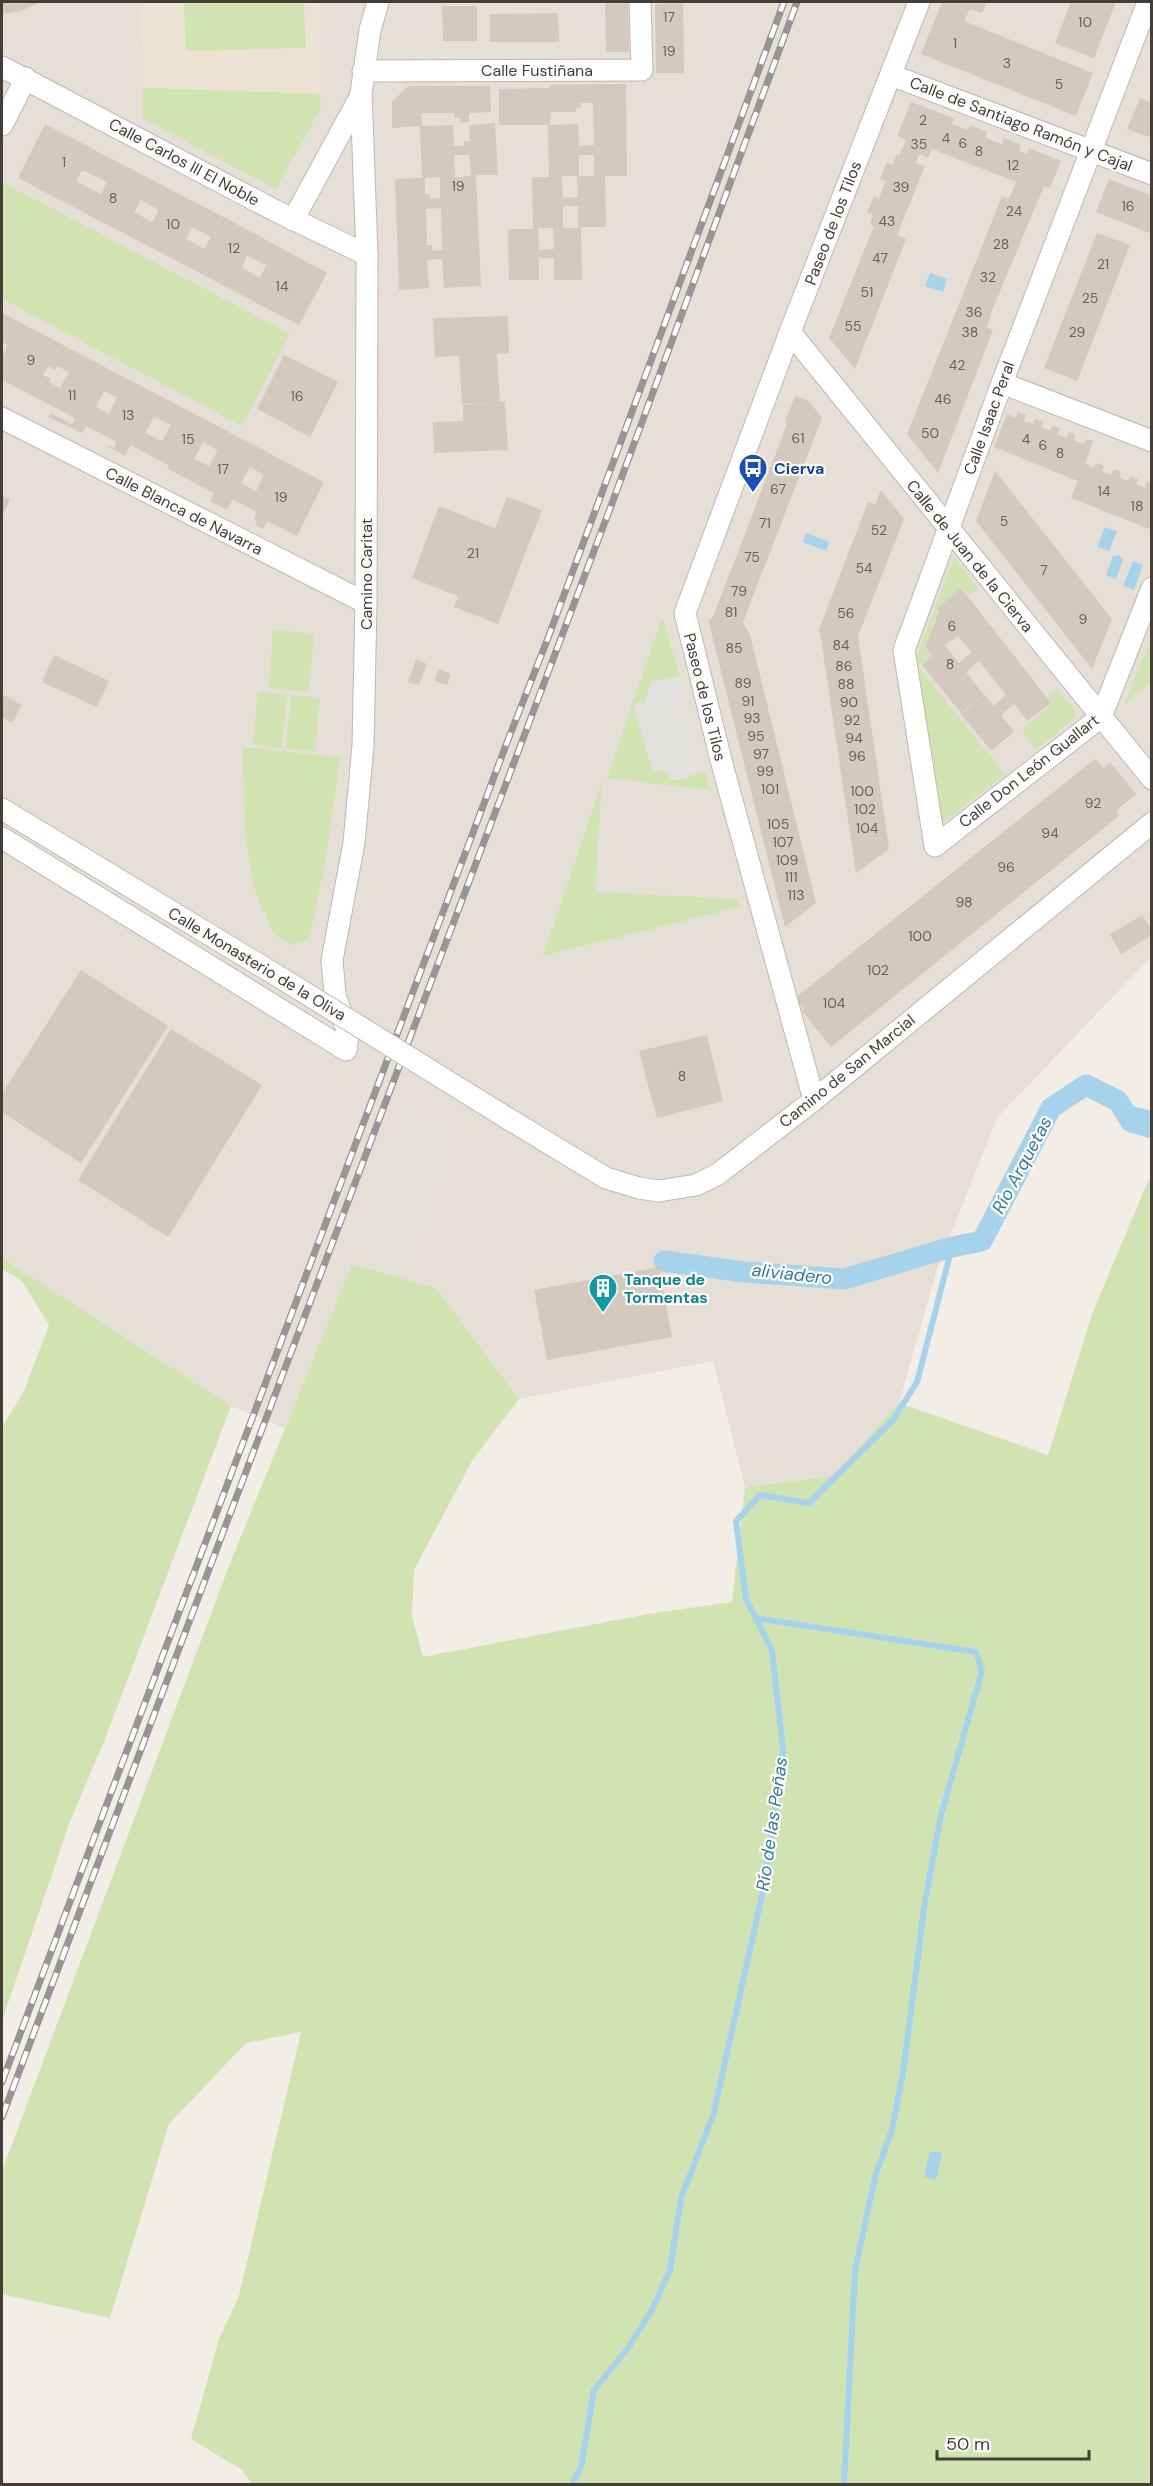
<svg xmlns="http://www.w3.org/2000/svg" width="1153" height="2486" font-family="'DM Sans',sans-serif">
  <rect width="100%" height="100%" fill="#f2eee6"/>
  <path fill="#e6dfd5" d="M 2,2 L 1151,2 L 1151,957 L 997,1118 L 937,1269 L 899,1403 L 833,1476 L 745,1487 L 713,1361 L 519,1399 L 436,1288 L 352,1264 L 285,1428 L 231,1406 L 2,1258 Z"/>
  <path fill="#e4e0db" d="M 402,1113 L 453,1133 L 405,1268 L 352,1247 Z"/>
  <path fill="#ebe2d1" d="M 141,2 L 320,2 L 320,94 L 143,87 Z"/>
  <g fill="#d0e4b1">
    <path d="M 184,2 L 304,2 L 306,48 L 186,51 Z"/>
    <path d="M 143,88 L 320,94 L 321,108 L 276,189 L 144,119 L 142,112 Z"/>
    <path d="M 4,183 L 290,334 L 242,426 L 2,299 L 2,189 Z"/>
    <path d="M 954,558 L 978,589 L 968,595 L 962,587 L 935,609 L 938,613 L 924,647 L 931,656 L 918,667 L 1005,774 L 942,823 L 916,658 Z"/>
    <path d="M 662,617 L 680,676 L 651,683 L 645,701 L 633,704 L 671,779 L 678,780 L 704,771 L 710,790 L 607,778 Z"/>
    <path d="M 273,630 L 314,634 L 309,692 L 269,688 Z"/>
    <path d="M 1151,639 L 1151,681 L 1124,705 Z"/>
    <path d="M 1057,689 L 1075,711 L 1075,718 L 1035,750 L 1022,729 L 1052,704 L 1047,697 Z"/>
    <path d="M 258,692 L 287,694 L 282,748 L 253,745 Z"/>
    <path d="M 291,695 L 320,698 L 315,751 L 286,749 Z"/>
    <path d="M 242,747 L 340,757 L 326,856 L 309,940 L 290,945 L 274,933 L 256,895 L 246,840 Z"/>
    <path d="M 602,782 L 595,892 L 737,899 L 740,907 L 543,956 Z"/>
    <path d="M 1151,1177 L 1151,2484 L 252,2484 L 242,2470 L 191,2439 L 219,2339 L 239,2296 L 301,2032 L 246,2043 L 169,2124 L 110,2318 L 2,2294 L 2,2171 L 229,1566 L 352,1264 L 436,1288 L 519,1399 L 472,1461 L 414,1570 L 412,1616 L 423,1657 L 648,1614 L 732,1602 L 745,1487 L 833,1476 L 899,1403 L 1048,1455 L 1092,1314 L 1148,1181 Z"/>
    <path d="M 2,1258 L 231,1406 L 105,1739 L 69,1824 L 2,2021 L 2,1427 L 24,1391 L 49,1325 L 22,1281 L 2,1269 Z"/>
  </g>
  <path fill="#e3e1de" d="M 680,676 L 683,686 L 679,688 L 698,765 L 703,764 L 704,771 L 678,780 L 671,779 L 663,769 L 653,772 L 633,704 L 645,701 L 651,683 Z"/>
  <g fill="#a5d3ec">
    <path d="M 930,273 L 947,279 L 943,292 L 925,286 Z"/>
    <path d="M 1105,527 L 1117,531 L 1109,551 L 1097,547 Z"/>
    <path d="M 806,533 L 829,542 L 826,551 L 803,542 Z"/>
    <path d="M 1119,555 L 1123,560 L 1116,579 L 1106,575 L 1113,556 Z"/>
    <path d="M 1133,561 L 1143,565 L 1134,590 L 1123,586 Z"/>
    <path d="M 930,2151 L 942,2153 L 936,2180 L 924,2177 Z"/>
  </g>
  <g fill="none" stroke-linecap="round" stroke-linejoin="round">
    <g stroke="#a5d3ec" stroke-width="6">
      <path d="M 1122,1107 L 1152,1114"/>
      <path d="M 756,1618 L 976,1652 L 982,1671 L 941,1815 L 925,1901 L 903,2073 L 892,2129 L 875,2177 L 855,2271 L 844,2484"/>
      <path d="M 572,2484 L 581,2467 L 594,2390 L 630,2345 L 653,2308 L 670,2270 L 681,2198 L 713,2116 L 764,1887 L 783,1750 L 772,1650 L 746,1599 L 736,1521 L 760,1495 L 809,1503 L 893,1420 L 917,1382 L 952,1247"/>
    </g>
    <path stroke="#a5d3ec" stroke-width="21" d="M 664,1261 L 744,1272 L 844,1279 L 952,1247 L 982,1241 L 1051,1108 L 1086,1085 L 1118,1101 L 1131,1122 L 1152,1128"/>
  </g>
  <g fill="#d3c9bc" fill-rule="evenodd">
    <path d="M 2,2 L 41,2 L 21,11 L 2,14 Z"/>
    <path d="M 605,2 L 628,2 L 629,52 L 606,52 Z"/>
    <path d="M 664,2 L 683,2 L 684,73 L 656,73 L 655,4 L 664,4 Z"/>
    <path d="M 942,2 L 982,2 L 986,4 L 982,13 L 970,9 L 964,21 L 1093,73 L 1076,116 L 921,54 Z"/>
    <path d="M 1071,2 L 1116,2 L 1094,58 L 1055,43 Z"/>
    <path d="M 442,6 L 477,6 L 477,41 L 443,41 Z"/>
    <path d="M 558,13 L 559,42 L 490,42 L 490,14 Z"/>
    <path d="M 626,84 L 627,176 L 605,176 L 606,227 L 581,227 L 582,280 L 554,280 L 554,258 L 539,258 L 539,280 L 509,280 L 508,229 L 533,229 L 532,177 L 549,177 L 548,125 L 499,125 L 499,89 L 550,88 L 550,85 ZM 581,103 L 593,103 L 594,145 L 579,146 L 578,124 L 550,125 L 551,112 L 576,112 L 576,108 L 581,108 ZM 579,155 L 594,155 L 594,176 L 577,176 L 578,197 L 563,198 L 562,176 L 579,176 ZM 563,206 L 578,206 L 578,228 L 563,228 ZM 538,228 L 553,228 L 554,249 L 539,250 Z"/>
    <path d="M 408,86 L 490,86 L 491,112 L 469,113 L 469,122 L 460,123 L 460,118 L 455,118 L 454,113 L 421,113 L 422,126 L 420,126 L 453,125 L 454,146 L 464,146 L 464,141 L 470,141 L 469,125 L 495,123 L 498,175 L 476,175 L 481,286 L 444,288 L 442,259 L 427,260 L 429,288 L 399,290 L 395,179 L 422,178 L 420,126 L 392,128 L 392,102 ZM 454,155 L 469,155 L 471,176 L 455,177 ZM 440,177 L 440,198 L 430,199 L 430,194 L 425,194 L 425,178 ZM 441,208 L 442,250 L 432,251 L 432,245 L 427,245 L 426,209 Z"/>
    <path d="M 1140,98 L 1152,103 L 1152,138 L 1127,129 Z"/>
    <path d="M 911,102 L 954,118 L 952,124 L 968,130 L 971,125 L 987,132 L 985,137 L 993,141 L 1002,144 L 1004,138 L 1021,145 L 1019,151 L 1027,154 L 1029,148 L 1061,161 L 1050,188 L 1044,186 L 993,308 L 987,328 L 993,330 L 938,473 L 907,434 L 1002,196 L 1009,199 L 1016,182 L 932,149 L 928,158 L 919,154 L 916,163 L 925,166 L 897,235 L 906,239 L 855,369 L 829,338 L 874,226 L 870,224 L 873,215 L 867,213 L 874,196 L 879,198 L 886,181 L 880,179 L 887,162 L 893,165 L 896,155 L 899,156 L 906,140 L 897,136 Z"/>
    <path d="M 45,124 L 221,216 L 215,228 L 222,216 L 327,273 L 299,325 L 18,178 ZM 82,170 L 107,182 L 101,194 L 76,181 ZM 141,200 L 159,210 L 152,222 L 134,212 ZM 192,227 L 211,237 L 204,249 L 186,239 ZM 247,256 L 266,265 L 260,278 L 242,268 Z"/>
    <path d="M 1109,179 L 1152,196 L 1152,234 L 1096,212 Z"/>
    <path d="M 1097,233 L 1130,245 L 1077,381 L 1044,368 Z"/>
    <path d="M 2,313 L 324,482 L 297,536 L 267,521 L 263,529 L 255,525 L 257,521 L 254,519 L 257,512 L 233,499 L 227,510 L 210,501 L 214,493 L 168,469 L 169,466 L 131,445 L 125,456 L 108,447 L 108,445 L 114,448 L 117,442 L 86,426 L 82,433 L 48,417 L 50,413 L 72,424 L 75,418 L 2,380 L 2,352 L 4,354 L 8,345 L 2,342 ZM 48,366 L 55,370 L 57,366 L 69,372 L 60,388 L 49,382 L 51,379 L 43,375 ZM 104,391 L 117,397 L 109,414 L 96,407 ZM 154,417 L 171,425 L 162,441 L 145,433 ZM 203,442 L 218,450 L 209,466 L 194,459 ZM 250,467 L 264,475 L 256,491 L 241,483 Z"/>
    <path d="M 508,316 L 509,353 L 497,354 L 500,402 L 505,401 L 508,450 L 434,453 L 433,422 L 463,421 L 463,405 L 491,403 L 462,404 L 459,356 L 435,357 L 433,318 Z"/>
    <path d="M 284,355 L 338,382 L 310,437 L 257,409 Z"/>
    <path d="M 795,396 L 808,400 L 822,418 L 743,622 L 750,635 L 816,903 L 785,927 L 708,619 L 712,619 L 722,594 L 787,424 L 785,422 Z"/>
    <path d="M 1018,412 L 1026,415 L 1024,421 L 1033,424 L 1035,419 L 1043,421 L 1041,427 L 1050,431 L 1052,426 L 1060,428 L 1057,434 L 1066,438 L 1069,432 L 1076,435 L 1074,441 L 1084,444 L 1086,439 L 1093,441 L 1085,464 L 1094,468 L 1097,463 L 1104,466 L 1102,471 L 1111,475 L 1114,469 L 1121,472 L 1119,477 L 1128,481 L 1130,476 L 1138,479 L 1136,484 L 1145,488 L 1147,482 L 1152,484 L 1152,530 L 1071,498 L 1078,481 L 994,447 L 1007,414 L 1016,418 Z"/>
    <path d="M 995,471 L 1112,619 L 1092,669 L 976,521 Z"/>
    <path d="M 881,490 L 904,519 L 858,636 L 889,849 L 856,873 L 820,632 L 818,632 L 868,502 L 875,505 Z"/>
    <path d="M 2,495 L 10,500 L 2,516 Z"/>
    <path d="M 507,497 L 542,510 L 498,624 L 454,607 L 458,596 L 412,578 L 439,506 L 495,528 Z"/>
    <path d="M 961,588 L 1051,703 L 1027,721 L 1014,704 L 1001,715 L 1014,732 L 991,751 L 961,714 L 985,695 L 994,706 L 1006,695 L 979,661 L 966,672 L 984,695 L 961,713 L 922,665 L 932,656 L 925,647 L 939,612 L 936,609 ZM 958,636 L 972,652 L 959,663 L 945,645 Z"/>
    <path d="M 54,655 L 109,681 L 97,707 L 42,682 Z"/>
    <path d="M 416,659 L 427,664 L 419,685 L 408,682 Z"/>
    <path d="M 439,669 L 451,674 L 447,685 L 434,681 Z"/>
    <path d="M 2,694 L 22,705 L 12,723 L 2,717 Z"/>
    <path d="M 1095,759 L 1104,768 L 1110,762 L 1136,794 L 1116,811 L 1119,816 L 831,1047 L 801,1010 L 804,1009 L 795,998 Z"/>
    <path d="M 1142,915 L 1152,930 L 1152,935 L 1121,954 L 1110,935 Z"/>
    <path d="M 81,970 L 168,1026 L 81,1163 L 2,1112 L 2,1094 Z"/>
    <path d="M 171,1029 L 262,1085 L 168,1237 L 78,1180 Z"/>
    <path d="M 707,1035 L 723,1101 L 657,1118 L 639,1051 Z"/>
    <path d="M 659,1267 L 672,1337 L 547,1360 L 534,1290 Z"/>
  </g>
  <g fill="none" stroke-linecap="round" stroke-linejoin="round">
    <g stroke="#c0b8ac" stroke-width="23">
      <g id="minor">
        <path d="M 1148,2 L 1002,383 L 904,650 L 935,846 L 1101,717 L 1152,588"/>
        <path d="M 2,67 L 274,210 L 367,255"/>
        <path d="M 363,71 L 642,70 L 640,2"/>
        <path d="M 891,75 L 1152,174"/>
        <path d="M 2,125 L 26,78"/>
        <path d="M 293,220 L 360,97"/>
        <path d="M 790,332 L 1152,779"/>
        <path d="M 1002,383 L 1152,441"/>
        <path d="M 2,418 L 366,603"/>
        <path d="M 2,809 L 281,978"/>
        <path d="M 2,838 L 346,1050 L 348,1033 L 335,995 L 332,960 L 354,843 L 363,745 L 366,603 L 367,255 L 361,93 L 370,30 L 378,2"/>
        <path d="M 814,1100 L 722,764 L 685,613 L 790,332 L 919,2"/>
        <path d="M 512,1121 L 606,1178 L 639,1188 L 659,1191 L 696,1185 L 718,1174 L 814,1100 L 1152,823"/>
      </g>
    </g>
    <use href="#minor" stroke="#fff" stroke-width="21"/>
    <g stroke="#959595" stroke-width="7">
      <g id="rail">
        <path d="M 2,2082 L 506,745 L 548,638 L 784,2"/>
        <path d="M 2,2117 L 614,498 L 797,2"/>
      </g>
    </g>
    <use href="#rail" stroke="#fff" stroke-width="4.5" stroke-dasharray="14" stroke-linecap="butt"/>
    <g stroke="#c0b8ac" stroke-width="23" stroke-linecap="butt">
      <path id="minor-bridge" d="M 281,978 L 512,1121"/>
    </g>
    <use href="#minor-bridge" stroke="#fff" stroke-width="21"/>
  </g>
  <defs>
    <g id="bus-pin" transform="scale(1.5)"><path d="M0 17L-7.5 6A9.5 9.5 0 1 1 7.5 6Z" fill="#1a4fb4" stroke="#fff"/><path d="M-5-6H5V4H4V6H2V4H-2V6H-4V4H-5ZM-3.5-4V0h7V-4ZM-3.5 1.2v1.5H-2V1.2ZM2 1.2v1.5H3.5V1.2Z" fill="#fff"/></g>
    <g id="building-pin" transform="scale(1.5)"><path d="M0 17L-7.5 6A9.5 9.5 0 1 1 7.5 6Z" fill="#0f9aa8" stroke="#fff"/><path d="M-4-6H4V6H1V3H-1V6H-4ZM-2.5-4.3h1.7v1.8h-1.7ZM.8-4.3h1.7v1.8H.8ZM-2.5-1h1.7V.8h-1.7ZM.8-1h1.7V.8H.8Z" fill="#fff"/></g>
  </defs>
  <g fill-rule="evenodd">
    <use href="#bus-pin" x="753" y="468"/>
    <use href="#building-pin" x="603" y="1288"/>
  </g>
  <g text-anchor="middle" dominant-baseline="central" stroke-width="4.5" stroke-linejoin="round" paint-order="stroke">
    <g font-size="14" fill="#686158">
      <text x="669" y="17">17</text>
      <text x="1085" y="22">10</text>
      <text x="955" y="43">1</text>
      <text x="669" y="51">19</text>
      <text x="1007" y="63">3</text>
      <text x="1059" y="84">5</text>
      <text x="923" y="120">2</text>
      <text x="946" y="138">4</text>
      <text x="963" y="143">6</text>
      <text x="919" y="144">35</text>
      <text x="979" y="151">8</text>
      <text x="64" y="162">1</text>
      <text x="1013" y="165">12</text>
      <text x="458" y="186">19</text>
      <text x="901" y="187">39</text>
      <text x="113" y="198">8</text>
      <text x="1128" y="206">16</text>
      <text x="1014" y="211">24</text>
      <text x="887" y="221">43</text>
      <text x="173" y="224">10</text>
      <text x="1001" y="244">28</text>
      <text x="234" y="248">12</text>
      <text x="880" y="258">47</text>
      <text x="1103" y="264">21</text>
      <text x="988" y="277">32</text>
      <text x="282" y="286">14</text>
      <text x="867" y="292">51</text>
      <text x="1090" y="298">25</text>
      <text x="974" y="312">36</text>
      <text x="853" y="326">55</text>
      <text x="970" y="332">38</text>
      <text x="1077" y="332">29</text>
      <text x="31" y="360">9</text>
      <text x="957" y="365">42</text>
      <text x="72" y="395">11</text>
      <text x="297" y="396">16</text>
      <text x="943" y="399">46</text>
      <text x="128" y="415">13</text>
      <text x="930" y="433">50</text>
      <text x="798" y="438">61</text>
      <text x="188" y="439">15</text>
      <text x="1026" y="439">4</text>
      <text x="1043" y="445">6</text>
      <text x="1060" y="453">8</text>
      <text x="223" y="469">17</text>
      <text x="778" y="489">67</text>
      <text x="1104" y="491">14</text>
      <text x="281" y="497">19</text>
      <text x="1137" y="506">18</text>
      <text x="1004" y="521">5</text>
      <text x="765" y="523">71</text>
      <text x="879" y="530">52</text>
      <text x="473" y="553">21</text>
      <text x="752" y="557">75</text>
      <text x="864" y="568">54</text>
      <text x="1044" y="570">7</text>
      <text x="739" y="591">79</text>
      <text x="731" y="612">81</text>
      <text x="846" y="613">56</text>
      <text x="1083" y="619">9</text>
      <text x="952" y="626">6</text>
      <text x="841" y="645">84</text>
      <text x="734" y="648">85</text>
      <text x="950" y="664">8</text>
      <text x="844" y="666">86</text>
      <text x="743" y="683">89</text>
      <text x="846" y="684">88</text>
      <text x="748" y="701">91</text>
      <text x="849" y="702">90</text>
      <text x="752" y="718">93</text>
      <text x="852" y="720">92</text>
      <text x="756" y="736">95</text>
      <text x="854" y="738">94</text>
      <text x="761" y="754">97</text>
      <text x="857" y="756">96</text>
      <text x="765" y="771">99</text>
      <text x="770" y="789">101</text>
      <text x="862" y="791">100</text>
      <text x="1093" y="803">92</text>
      <text x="865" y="809">102</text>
      <text x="778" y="824">105</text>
      <text x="867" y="828">104</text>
      <text x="1050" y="833">94</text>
      <text x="783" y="842">107</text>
      <text x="787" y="860">109</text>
      <text x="1006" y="867">96</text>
      <text x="791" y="877">111</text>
      <text x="796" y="895">113</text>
      <text x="964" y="902">98</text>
      <text x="920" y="936">100</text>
      <text x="878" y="970">102</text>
      <text x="834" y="1003">104</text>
      <text x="682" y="1076">8</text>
    </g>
    <g font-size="16" fill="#453e36" stroke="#fff">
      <text x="537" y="70">Calle Fustiñana</text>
      <text transform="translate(1021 124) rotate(21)">Calle de Santiago Ramón y Cajal</text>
      <text transform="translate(184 162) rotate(28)">Calle Carlos III El Noble</text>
      <text transform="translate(833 223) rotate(-69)">Paseo de los Tilos</text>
      <text transform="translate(989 418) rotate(-70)">Calle Isaac Peral</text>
      <text transform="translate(184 511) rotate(27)">Calle Blanca de Navarra</text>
      <text transform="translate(970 556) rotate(51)">Calle de Juan de la Cierva</text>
      <text transform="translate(366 574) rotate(-90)">Camino Caritat</text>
      <text transform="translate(705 697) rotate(76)">Paseo de los Tilos</text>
      <text transform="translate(1029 771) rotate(-38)">Calle Don León Guallart</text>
      <text transform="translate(257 964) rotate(31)">Calle Monasterio de la Oliva</text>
      <text transform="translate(847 1071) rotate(-39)">Camino de San Marcial</text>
    </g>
    <g font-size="16" font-weight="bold" fill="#164399" stroke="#fff" text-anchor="start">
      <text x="774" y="468">Cierva</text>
    </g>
    <g font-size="16" font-weight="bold" fill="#0d838f" stroke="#fff" text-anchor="start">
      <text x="624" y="1279">Tanque de<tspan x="624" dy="18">Tormentas</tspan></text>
    </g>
    <g font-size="18" font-style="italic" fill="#337aa3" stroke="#fff">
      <text transform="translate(1022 1165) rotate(-62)">Río Arquetas</text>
      <text transform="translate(792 1274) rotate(6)">aliviadero</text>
      <text transform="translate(772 1824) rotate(-82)">Río de las Peñas</text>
    </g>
  </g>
  <rect width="1153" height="2486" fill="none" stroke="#453e36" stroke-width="6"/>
  <path d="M937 2450v9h152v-9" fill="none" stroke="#453e36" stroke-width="3"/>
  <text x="946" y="2450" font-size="18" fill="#453e36" stroke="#ffffff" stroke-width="4.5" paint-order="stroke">50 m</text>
</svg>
